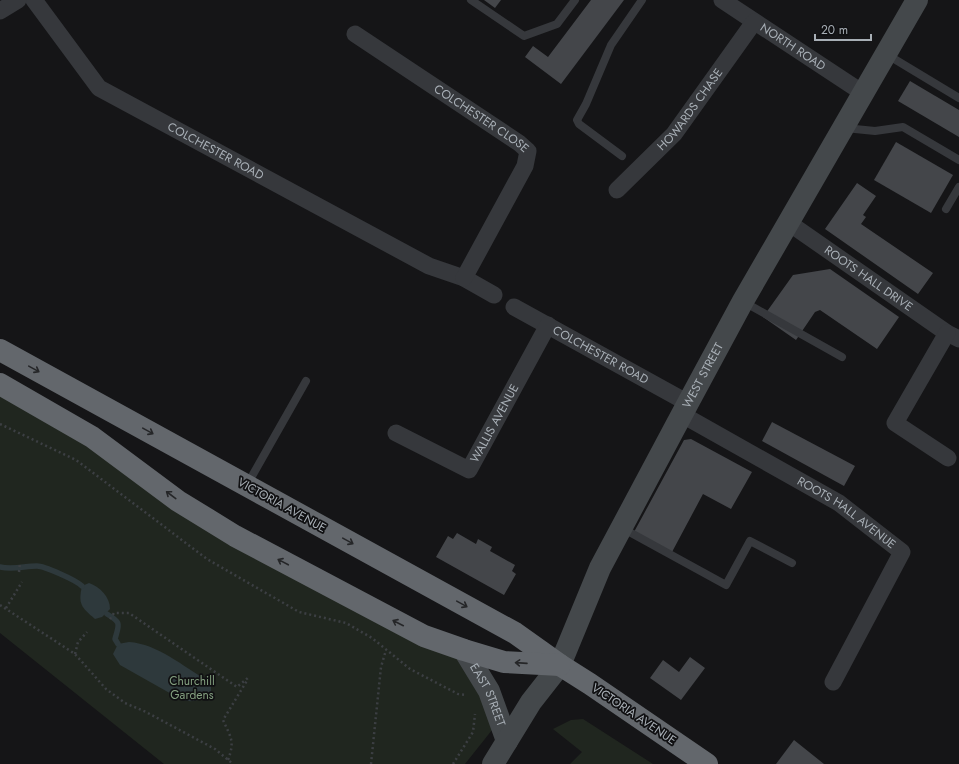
<svg xmlns="http://www.w3.org/2000/svg" width="959" height="764" font-family="Jost,sans-serif">
  <rect width="100%" height="100%" fill="#151517"/>
  <g fill="#20261f">
    <path d="M 0,388 L 424,636 L 464,650 L 496,725 L 465,764 L 164,764 L 0,633 Z"/>
    <path d="M 583,719 L 653,764 L 570,764 L 582,752 L 553,729 L 571,720 Z"/>
  </g>
  <g fill="#2e393c">
    <path d="M 89,583 C 100,587 110,597 110,609 L 102,617 L 95,619 C 81,607 78,604 82,586 Z"/>
    <path d="M 129,642 C 158,644 182,666 207,680 L 211,684 L 211,691 C 203,700 194,703 182,700 L 120,665 L 113,654 L 118,644 Z"/>
  </g>
  <g fill="none" stroke-linecap="round" stroke-linejoin="round">
    <g stroke="#2e393c" stroke-width="5.5">
      <path d="M 0,567 C 13,570 25,566 37,566 C 44,566 76,580 82,586"/>
      <path d="M 107,614 C 122,623 119,624 115,639 L 118,644"/>
    </g>
  </g>
  <g fill="#44464a">
    <path d="M 484,0 L 501,0 L 495,8 Z"/>
    <path d="M 591,0 L 624,0 L 561,84 L 525,57 L 533,46 L 548,57 Z"/>
    <path d="M 910,81 L 959,110 L 959,137 L 898,101 Z"/>
    <path d="M 896,142 L 953,175 L 931,213 L 874,180 Z"/>
    <path d="M 857,183 L 876,196 L 863,215 L 866,217 L 861,224 L 933,273 L 918,294 L 825,229 Z"/>
    <path d="M 830,269 L 899,317 L 877,349 L 820,310 L 815,312 L 796,340 L 763,317 L 793,275 Z"/>
    <path d="M 772,422 L 855,466 L 844,486 L 762,441 Z"/>
    <path d="M 691,439 L 752,472 L 731,509 L 703,494 L 672,552 L 634,532 L 684,440 Z"/>
    <path d="M 457,533 L 476,544 L 478,539 L 492,547 L 490,551 L 515,565 L 512,571 L 516,574 L 504,595 L 436,557 L 448,536 L 453,539 Z"/>
    <path d="M 690,657 L 705,668 L 681,700 L 650,678 L 663,660 L 679,672 Z"/>
    <path d="M 794,740 L 824,764 L 776,764 Z"/>
  </g>
  <g fill="none" stroke-linecap="round" stroke-linejoin="round">
    <g stroke="#3c3f43" stroke-width="2.5" stroke-dasharray="2 3" stroke-linecap="butt">
      <path d="M 0,424 L 76,460 L 207,559 L 299,612 L 346,623 L 372,638 L 410,669 L 458,694 L 467,695"/>
      <path d="M 19,572 L 20,563"/>
      <path d="M 0,605 L 75,654 L 106,689 L 125,703 L 146,712 L 215,749 L 233,764"/>
      <path d="M 6,608 L 22,582"/>
      <path d="M 110,619 L 114,613 L 129,613 L 237,687 L 249,677"/>
      <path d="M 75,654 L 78,642 L 87,632"/>
      <path d="M 228,760 C 235,741 231,738 223,720 L 248,679"/>
      <path d="M 371,764 L 381,667 L 386,650"/>
      <path d="M 453,764 L 473,732 L 475,714"/>
    </g>
    <g stroke="#36383c" stroke-width="8">
      <path d="M 471,0 L 524,36 L 557,24 L 575,0"/>
      <path d="M 886,54 L 959,98"/>
      <path d="M 845,128 L 875,131 L 903,127 L 959,160"/>
      <path d="M 622,156 L 579,124 L 577,120 L 586,104 L 611,45 L 642,0"/>
      <path d="M 946,209 L 959,187"/>
      <path d="M 744,302 L 842,357"/>
      <path d="M 247,485 L 306,381"/>
      <path d="M 622,528 L 726,585 L 750,541 L 792,563"/>
    </g>
    <g stroke="#36383c" stroke-width="17">
      <path id="s1" d="M 34,0 L 99,88 L 429,266 L 464,278 L 494,295"/>
      <path id="s2" d="M 722,0 L 863,93"/>
      <path d="M 0,11 L 18,0"/>
      <path id="s3" d="M 355,34 L 519,143 L 528,151 L 525,166 L 464,278"/>
      <path id="s4" d="M 617,190 L 674,134 L 754,22"/>
      <path id="s5" d="M 789,223 L 947,333 L 959,339"/>
      <path id="s6" d="M 514,307 L 688,403"/>
      <path d="M 947,333 L 895,423 L 948,458"/>
      <path id="s7" d="M 681,414 L 839,503 L 902,552 L 833,682"/>
      <path id="s8" d="M 396,433 L 469,470 L 548,325"/>
    </g>
    <g stroke="#44484b" stroke-width="22">
      <path id="s9" d="M 464,650 L 489,691 L 507,741"/>
      <path id="s10" d="M 493,764 L 531,702 L 560,665 L 600,568 L 688,403 L 743,301 L 917,0"/>
    </g>
    <g stroke="#63676c" stroke-width="22">
      <path d="M 0,350 L 515,633 L 560,665 L 590,684 L 707,764"/>
      <path d="M 0,384 L 92,437 L 178,501 L 235,536 L 424,636 L 464,650 L 504,662 L 560,665"/>
    </g>
  </g>
  <defs><path id="oneway-shaft" d="M-6 0H5M1.5-3L5.5 0L1.5 3" fill="none" stroke-width="1.6" stroke-linecap="round" stroke-linejoin="round"/></defs>
  <g stroke="#252628">
    <use href="#oneway-shaft" transform="translate(34 369) rotate(29)"/>
    <use href="#oneway-shaft" transform="translate(148 431) rotate(29)"/>
    <use href="#oneway-shaft" transform="translate(171 495) rotate(-143)"/>
    <use href="#oneway-shaft" transform="translate(348 541) rotate(29)"/>
    <use href="#oneway-shaft" transform="translate(283 562) rotate(-152)"/>
    <use href="#oneway-shaft" transform="translate(462 604) rotate(29)"/>
    <use href="#oneway-shaft" transform="translate(398 623) rotate(-153)"/>
    <use href="#oneway-shaft" transform="translate(521 663) rotate(-176)"/>
  </g>
  <g text-anchor="middle" dominant-baseline="central" stroke-width="3.5" stroke-linejoin="round" paint-order="stroke">
    <g font-size="12" fill="#a8afb6" stroke="#101012">
      <text stroke="none"><textPath href="#s2" startOffset="85">NORTH ROAD</textPath></text>
      <text stroke="none"><textPath href="#s4" startOffset="109">HOWARDS CHASE</textPath></text>
      <text stroke="none"><textPath href="#s3" startOffset="152">COLCHESTER CLOSE</textPath></text>
      <text stroke="none"><textPath href="#s1" startOffset="242">COLCHESTER ROAD</textPath></text>
      <text stroke="none"><textPath href="#s5" startOffset="97">ROOTS HALL DRIVE</textPath></text>
      <text stroke="none"><textPath href="#s6" startOffset="99">COLCHESTER ROAD</textPath></text>
      <text stroke="none"><textPath href="#s10" startOffset="443">WEST STREET</textPath></text>
      <text stroke="none"><textPath href="#s8" startOffset="135">WALLIS AVENUE</textPath></text>
      <text transform="translate(282 505) rotate(29)">VICTORIA AVENUE</text>
      <text stroke="none"><textPath href="#s7" startOffset="193">ROOTS HALL AVENUE</textPath></text>
      <text stroke="none"><textPath href="#s9" startOffset="51">EAST STREET</textPath></text>
      <text transform="translate(634 714) rotate(34)">VICTORIA AVENUE</text>
    </g>
    <g font-size="12" fill="#84a080" stroke="#101012">
      <text x="192" y="681">Churchill<tspan x="192" dy="14">Gardens</tspan></text>
    </g>
  </g>
  <path d="M815 34v6h56v-6" fill="none" stroke="#a8afb6" stroke-width="2"/>
  <text x="821" y="34" font-size="12" fill="#a8afb6" stroke="#101012" stroke-width="3" paint-order="stroke">20 m</text>
</svg>
